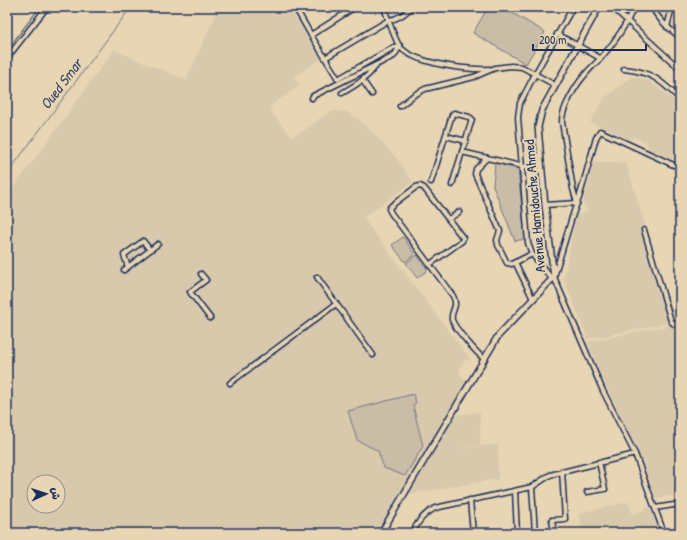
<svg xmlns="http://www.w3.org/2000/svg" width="687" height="540" font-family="'Patrick Hand','Playpen Sans Arabic',sans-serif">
  <rect width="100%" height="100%" fill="#e7d5b3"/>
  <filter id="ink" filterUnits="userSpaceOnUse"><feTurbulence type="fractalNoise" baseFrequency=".025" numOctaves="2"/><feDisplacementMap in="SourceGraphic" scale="8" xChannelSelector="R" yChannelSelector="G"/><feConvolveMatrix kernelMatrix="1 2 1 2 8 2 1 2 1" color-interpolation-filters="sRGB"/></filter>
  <g filter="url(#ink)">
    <g fill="#d8c9ad" fill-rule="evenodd">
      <path d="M 219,7 L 287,7 L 294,12 L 321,59 L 294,77 L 300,85 L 270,106 L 273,115 L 292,137 L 306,129 L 323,116 L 333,111 L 347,112 L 358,119 L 381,141 L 397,159 L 413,182 L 363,218 L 470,359 L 464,361 L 460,369 L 460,375 L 467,382 L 397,502 L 377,533 L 7,533 L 7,197 L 114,50 L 186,80 ZM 34,482 L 58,482 L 58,506 L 34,506 Z"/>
      <path d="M 638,77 L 649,81 L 680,105 L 680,147 L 675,160 L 648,150 L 647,143 L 635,137 L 629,139 L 590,122 L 606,97 L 630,78 Z"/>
      <path d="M 626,162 L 674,322 L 588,339 L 566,284 L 564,278 L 576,215 L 588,211 L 583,203 L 593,163 Z"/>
      <path d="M 680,323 L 680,494 L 656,498 L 587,342 Z"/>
      <path d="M 480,412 L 480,445 L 456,449 L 498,444 L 498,479 L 409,494 L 454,415 Z"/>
      <path d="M 628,502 L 633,515 L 649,507 L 663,533 L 582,533 L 580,513 Z"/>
    </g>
    <g fill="#cabda7" stroke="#727682">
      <path d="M 488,7 L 502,7 L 545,32 L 526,64 L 473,33 Z"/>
      <path d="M 495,163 L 518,169 L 525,239 L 515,241 L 493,186 Z"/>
      <path d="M 403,237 L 415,254 L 405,262 L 392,245 Z"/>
      <path d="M 417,255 L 428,270 L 417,278 L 406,263 Z"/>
      <path d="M 413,394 L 416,402 L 413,406 L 423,446 L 405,476 L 384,468 L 378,451 L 357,440 L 348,411 Z"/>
    </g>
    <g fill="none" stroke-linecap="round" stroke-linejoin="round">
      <path stroke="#6b7080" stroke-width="1" d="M 7,174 L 131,7"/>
      <g stroke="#1b2f5e" stroke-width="7">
        <g id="minor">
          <path d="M 295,7 L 311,35 L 338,79 L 394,47 L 400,46"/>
          <path d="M 384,7 C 386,14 396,42 400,47 C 415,64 468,70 489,69"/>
          <path d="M 612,7 L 680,69"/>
          <path d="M 652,7 C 658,20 669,29 680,37"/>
          <path d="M 667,27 L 672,7"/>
          <path d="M 557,34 L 600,58"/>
          <path d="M 311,35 L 355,7"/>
          <path d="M 7,58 L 47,7"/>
          <path d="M 325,58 L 389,20 C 399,19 405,13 412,7"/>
          <path d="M 624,69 C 652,72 660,80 680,99"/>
          <path d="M 363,81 L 372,94"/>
          <path d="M 342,93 C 356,85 366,79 376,66"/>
          <path d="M 312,98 L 313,96 L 394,56 L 400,46"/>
          <path d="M 400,106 L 414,95 L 425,89 L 474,77 L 495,68 L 511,66 L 522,67 L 555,85"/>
          <path d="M 446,136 L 466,141"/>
          <path d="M 462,152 L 542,171"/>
          <path d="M 487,158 L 476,169 L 475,174 L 500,231 L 497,240 L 498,245 L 507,263 L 512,264 L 532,254 L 528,243 L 518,117 L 520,103 L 535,74 L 573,7"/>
          <path d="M 431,182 L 452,115 L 454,113 L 469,117 L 472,119 L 452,185"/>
          <path d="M 577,203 L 573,189 L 562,122 C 561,110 576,85 584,76 C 589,69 595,64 601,58 C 614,43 626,26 634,7"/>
          <path d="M 545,205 L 577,203"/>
          <path d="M 449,219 L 459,212"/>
          <path d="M 644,230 L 671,321 L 674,324 L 680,322"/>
          <path d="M 532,254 L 552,279"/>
          <path d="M 515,262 L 533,299"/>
          <path d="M 429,265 L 462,241 L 463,238 L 424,188 L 420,186 L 416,187 L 391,206 L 389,209 L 391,213 L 453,296 C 459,308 450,310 452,320 C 455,329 476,352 484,359"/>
          <path d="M 128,267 L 124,255 L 143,241 L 150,250"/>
          <path d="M 124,270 L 158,244"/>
          <path d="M 201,274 L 206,280 L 190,292 L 210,318"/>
          <path d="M 317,277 L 373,355"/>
          <path d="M 230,383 L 336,304"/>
          <path d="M 532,487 L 535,533"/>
          <path d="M 515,491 L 517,533"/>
          <path d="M 587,492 L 605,489 L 599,462"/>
          <path d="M 470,500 L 473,533"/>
          <path d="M 655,508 L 680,504"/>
          <path d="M 413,533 C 417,521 424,514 435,508 L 532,487 L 550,475 L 635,454"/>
          <path d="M 554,533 L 552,520 L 565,519 L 562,471"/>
          <path d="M 664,533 L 635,454 L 603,391 L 554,277 L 573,214 L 580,195 L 596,138 L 600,131 L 680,168"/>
        </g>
      </g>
      <g stroke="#1b2f5e" stroke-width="8">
        <path id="major" d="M 381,533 L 498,336 L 554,277 L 545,205 L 538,127 L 542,110 L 599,7"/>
      </g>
      <use href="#minor" stroke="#e7d5b3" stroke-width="4"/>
      <use href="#major" stroke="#e7d5b3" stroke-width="5"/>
      <path stroke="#1b2f5e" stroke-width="1" d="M 7,50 L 40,7"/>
    </g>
  </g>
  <g text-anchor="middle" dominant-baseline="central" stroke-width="4" stroke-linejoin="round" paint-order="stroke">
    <g font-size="14" fill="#1b2f5e" stroke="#e7d5b3">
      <text transform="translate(534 206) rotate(-95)">Avenue Hamidouche Ahmed</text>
    </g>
    <g font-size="15" font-style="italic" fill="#364569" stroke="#e7d5b3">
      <text transform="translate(61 84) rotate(-53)">Oued Smar</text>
    </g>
  </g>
  <rect width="687" height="540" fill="none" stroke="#e7d5b3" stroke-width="24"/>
  <rect x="12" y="12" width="663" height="516" fill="none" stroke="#1b2f5e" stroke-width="1.5" filter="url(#ink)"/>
  <g transform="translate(46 494) rotate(87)"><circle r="19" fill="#e7d5b3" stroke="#959391"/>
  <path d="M0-3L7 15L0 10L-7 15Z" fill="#1b2f5e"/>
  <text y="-6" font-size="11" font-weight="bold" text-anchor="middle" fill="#1b2f5e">ش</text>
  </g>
  <path d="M533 44v6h113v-6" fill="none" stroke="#1b2f5e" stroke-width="2"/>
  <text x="539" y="44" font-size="12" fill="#1b2f5e" stroke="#e7d5b3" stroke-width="3" paint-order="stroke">200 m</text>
</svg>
